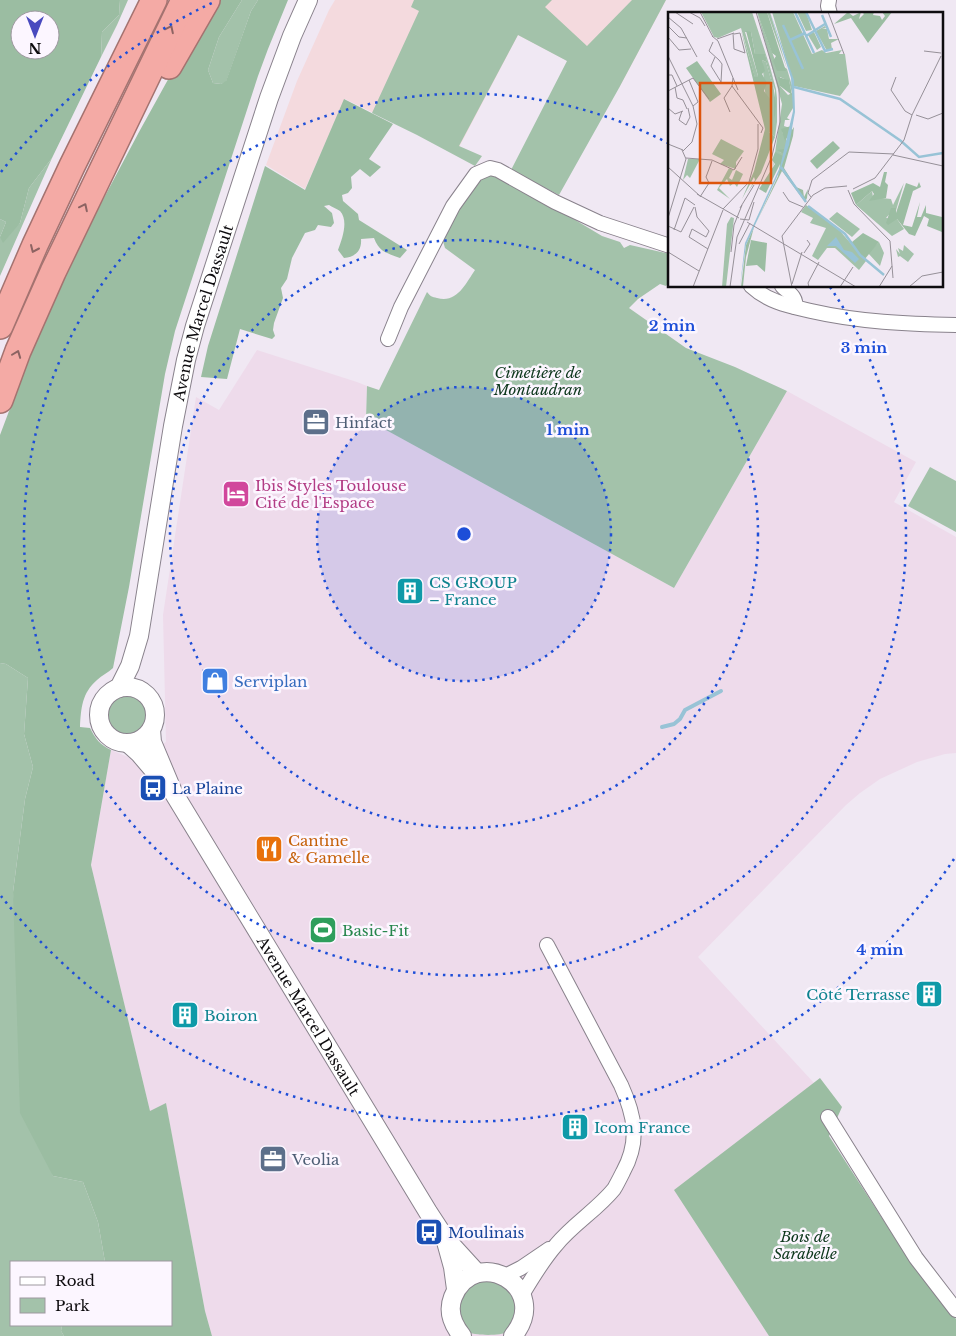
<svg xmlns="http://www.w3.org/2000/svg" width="956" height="1336" font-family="'Libre Baskerville',serif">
  <rect width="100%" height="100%" fill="#f0e8f3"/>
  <path fill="#eedbeb" d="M 257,350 L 357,382 L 367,386 L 366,419 L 674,588 L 787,391 L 916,462 L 894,502 L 956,537 L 956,753 L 945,754 L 917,762 L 880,779 L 860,793 L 846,805 L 698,957 L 814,1083 L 675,1190 L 769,1336 L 212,1336 L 205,1311 L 166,1104 L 150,1112 L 91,865 L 111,750 L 128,757 L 135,763 L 166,742 L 163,615 L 196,397 L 219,410 Z"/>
  <path fill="#f4dade" d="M 335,0 L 666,0 L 619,88 L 518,35 L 456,153 L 345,99 L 305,189 L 266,165 L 297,81 L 329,10 Z"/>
  <g fill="#a3c2aa">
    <path d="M 120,0 L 128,0 L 117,25 L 101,57 L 102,32 L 119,15 Z"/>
    <path d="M 242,0 L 258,0 L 251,11 L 226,82 L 221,84 L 213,83 L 208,70 L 219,37 Z"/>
    <path d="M 414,0 L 552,0 L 545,7 L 587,46 L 632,0 L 666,0 L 619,88 L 559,195 L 511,170 L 567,61 L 518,35 L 459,146 L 482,156 L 475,166 L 417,135 L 372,113 L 419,11 L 411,7 Z"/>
    <path d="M 52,158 L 0,276 L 0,219 L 6,222 L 0,237 L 20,223 L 29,188 Z"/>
    <path d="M 492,175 L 505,178 L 602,236 L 620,242 L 624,248 L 630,245 L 670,254 L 670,281 L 666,286 L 660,284 L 638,299 L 629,308 L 686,348 L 735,367 L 787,391 L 674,588 L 366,419 L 367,386 L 379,390 L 427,292 C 430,296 432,297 437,298 C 457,304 466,283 475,270 L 445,248 L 442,238 L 470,189 L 479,180 Z"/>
    <path d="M 930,467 L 956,481 L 956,532 L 908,506 Z"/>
    <path d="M 0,663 L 6,664 L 28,678 L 24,734 L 33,767 L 25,799 L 13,892 L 53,1176 L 83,1182 L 98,1222 L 105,1262 L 11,1262 L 11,1325 L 62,1325 L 61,1331 L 64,1336 L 0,1336 Z"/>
    <circle cx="126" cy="715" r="23"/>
    <path d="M 485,1278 L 509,1287 L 518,1307 C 515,1314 512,1326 507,1332 C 501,1336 472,1336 467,1331 C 462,1326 460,1316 456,1310 L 468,1285 Z"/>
  </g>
  <g fill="#9bbda2" fill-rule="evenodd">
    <path d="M 0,0 L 120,0 L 119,15 L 102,32 L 101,57 L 52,158 L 29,188 L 20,223 L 3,243 L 0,237 L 6,222 L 0,219 ZM 20,20 L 50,20 L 50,50 L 20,50 Z"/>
    <path d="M 212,0 L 242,0 L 219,37 L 208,70 L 213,83 L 221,84 L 226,81 L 251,11 L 258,0 L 288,0 L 268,49 L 258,76 L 175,331 L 165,374 L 129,587 L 113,668 C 108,673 102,675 97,680 C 82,693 81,708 80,727 L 90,728 C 95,738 100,745 111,750 L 91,865 L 150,1111 L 166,1103 L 205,1311 L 212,1336 L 64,1336 L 61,1331 L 62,1325 L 171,1325 L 171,1262 L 105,1262 L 98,1222 L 83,1182 L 53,1176 L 20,1113 L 13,892 L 25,799 L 33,767 L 24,734 L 28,678 L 6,664 L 0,663 L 0,435 L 29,358 L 80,243 L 139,132 Z"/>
    <path d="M 344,99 L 393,124 L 369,159 L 381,167 L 370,177 L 360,169 L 351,177 L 352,188 L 348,193 L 342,195 L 343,201 L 358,214 L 359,220 L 407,250 L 400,258 C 387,253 379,252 374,238 L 361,239 C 362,250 356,257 344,258 L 338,250 C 342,239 349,221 340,211 C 337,209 332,207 329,205 L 324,206 L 332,213 L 334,223 L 331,227 L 318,225 L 315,230 L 305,233 L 292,258 L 287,279 L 281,288 L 283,298 L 274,323 L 273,330 L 275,336 L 272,339 L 240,329 L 227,379 L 201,377 L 208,346 L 265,166 L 305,190 Z"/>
    <path d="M 820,1078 L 842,1107 L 829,1136 L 913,1266 L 956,1319 L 956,1336 L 769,1336 L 674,1190 Z"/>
  </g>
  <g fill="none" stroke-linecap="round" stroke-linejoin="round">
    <path stroke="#98c3d6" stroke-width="4" d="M 662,727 L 674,724 L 680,719 L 685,710 L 721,691"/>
    <g stroke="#89828c" stroke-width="16">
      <g id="minor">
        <path d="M 829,0 L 828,6 L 830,14"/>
        <path d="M 751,286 C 768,302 790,306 811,311 C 859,322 907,324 956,325"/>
        <path d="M 782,286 C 789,293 797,297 795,307"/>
        <path d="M 388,339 L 401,307 L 453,206 L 476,174 L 490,168 L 498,170 L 555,202 L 600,223 L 670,246"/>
        <path d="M 828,1117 L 916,1258 L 956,1310"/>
        <path d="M 505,1276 L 521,1268 L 549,1249"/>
        <path d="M 522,1295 C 532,1278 543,1260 556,1245 C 573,1224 597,1210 614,1189 C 617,1184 620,1178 623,1172 C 640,1141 635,1116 621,1085 L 547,945"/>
      </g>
    </g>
    <g stroke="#89828c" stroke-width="20">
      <g id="tertiary">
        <circle cx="127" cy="715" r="28"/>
        <path id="s1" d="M 119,688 L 130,666 L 139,636 L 173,426 L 186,360 L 195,326 L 269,98 L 292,36 L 308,0"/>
        <path id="s2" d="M 151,730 L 152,742 L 173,792 L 428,1212 L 445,1238 L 477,1273"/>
        <path d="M 129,744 L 139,753 L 162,780"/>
        <path d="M 445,1238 L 453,1267 L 456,1289"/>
        <path d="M 462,1336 C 453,1325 447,1312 453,1297 C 475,1243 553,1287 513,1336"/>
      </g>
    </g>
    <g stroke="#a47370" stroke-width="28">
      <g id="motorway">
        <path d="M 169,66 L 207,0"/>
        <path d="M 0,326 L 35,245 L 72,166 L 154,0"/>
        <path d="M 0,400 L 18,351 L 53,272 L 184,0"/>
      </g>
    </g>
    <use href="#minor" stroke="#fff" stroke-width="14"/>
    <use href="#tertiary" stroke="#fff" stroke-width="18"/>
    <use href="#motorway" stroke="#f4aaa5" stroke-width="25"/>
  </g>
  <defs><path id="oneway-chevron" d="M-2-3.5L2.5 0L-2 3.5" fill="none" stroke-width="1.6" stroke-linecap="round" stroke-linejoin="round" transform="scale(1.25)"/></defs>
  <g stroke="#8c6362">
    <use href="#oneway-chevron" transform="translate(170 29) rotate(-64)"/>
    <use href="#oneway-chevron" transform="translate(84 207) rotate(-64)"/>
    <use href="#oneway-chevron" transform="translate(34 249) rotate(114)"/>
    <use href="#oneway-chevron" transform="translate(17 354) rotate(-69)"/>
  </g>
  <circle cx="464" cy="534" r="147" fill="#1d4ed8" fill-opacity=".12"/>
  <g fill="none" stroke="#1d4ed8" stroke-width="2.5" stroke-dasharray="2.5 5">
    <circle cx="464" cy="534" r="147"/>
    <circle cx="464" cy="534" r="294"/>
    <path d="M830 287A441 441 0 1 1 668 143"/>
    <path d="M954 859A588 588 0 0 1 1 896M1 172A588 588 0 0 1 216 1"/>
  </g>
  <defs>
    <g id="office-square" transform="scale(1.4375)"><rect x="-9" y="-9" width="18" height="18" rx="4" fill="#5c6f8a" stroke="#fcf6ff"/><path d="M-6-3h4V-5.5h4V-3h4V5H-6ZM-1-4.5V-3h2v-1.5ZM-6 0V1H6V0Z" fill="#fff"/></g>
    <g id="hotel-square" transform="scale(1.4375)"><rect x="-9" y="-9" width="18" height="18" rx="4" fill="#d1479c" stroke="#fcf6ff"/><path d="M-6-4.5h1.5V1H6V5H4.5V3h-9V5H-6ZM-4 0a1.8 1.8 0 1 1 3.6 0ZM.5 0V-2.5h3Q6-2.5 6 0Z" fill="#fff"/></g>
    <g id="building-square" transform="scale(1.4375)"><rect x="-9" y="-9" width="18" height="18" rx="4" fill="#0f9aa8" stroke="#fcf6ff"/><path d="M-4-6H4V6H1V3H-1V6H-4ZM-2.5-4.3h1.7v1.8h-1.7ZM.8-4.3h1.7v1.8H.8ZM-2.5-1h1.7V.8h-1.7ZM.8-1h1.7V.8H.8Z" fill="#fff"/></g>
    <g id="shop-square" transform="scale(1.4375)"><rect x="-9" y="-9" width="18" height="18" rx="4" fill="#3f7fe0" stroke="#fcf6ff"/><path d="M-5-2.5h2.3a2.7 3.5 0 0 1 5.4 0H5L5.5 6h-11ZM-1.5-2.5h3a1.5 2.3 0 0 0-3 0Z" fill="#fff"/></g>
    <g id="bus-square" transform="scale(1.4375)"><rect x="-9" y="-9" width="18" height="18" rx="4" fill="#1a4fb4" stroke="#fcf6ff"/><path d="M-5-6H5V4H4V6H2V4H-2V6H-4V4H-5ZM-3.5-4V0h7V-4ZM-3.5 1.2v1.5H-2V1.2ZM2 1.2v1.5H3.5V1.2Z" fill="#fff"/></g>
    <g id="restaurant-square" transform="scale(1.4375)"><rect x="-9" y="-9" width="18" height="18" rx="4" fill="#e8710a" stroke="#fcf6ff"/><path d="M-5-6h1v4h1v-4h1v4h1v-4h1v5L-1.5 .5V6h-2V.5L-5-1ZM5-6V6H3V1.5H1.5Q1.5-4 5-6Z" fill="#fff"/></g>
    <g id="stadium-square" transform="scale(1.4375)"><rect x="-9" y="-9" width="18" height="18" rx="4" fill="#2e9e5b" stroke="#fcf6ff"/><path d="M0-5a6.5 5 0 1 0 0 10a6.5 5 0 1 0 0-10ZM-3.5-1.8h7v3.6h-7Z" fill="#fff"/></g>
  </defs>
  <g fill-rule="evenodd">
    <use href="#office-square" x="316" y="422"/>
    <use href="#hotel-square" x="236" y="494"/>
    <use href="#building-square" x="410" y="591"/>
    <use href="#shop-square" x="215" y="681"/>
    <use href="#bus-square" x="153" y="788"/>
    <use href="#restaurant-square" x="269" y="849"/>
    <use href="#stadium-square" x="323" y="930"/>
    <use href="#building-square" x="929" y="994"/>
    <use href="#building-square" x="185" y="1015"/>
    <use href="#building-square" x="575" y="1127"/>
    <use href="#office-square" x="273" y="1159"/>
    <use href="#bus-square" x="429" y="1232"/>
  </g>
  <g text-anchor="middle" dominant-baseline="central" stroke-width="5" stroke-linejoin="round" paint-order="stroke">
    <g font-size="15" fill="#0e0c0f" stroke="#fcf6ff">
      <text stroke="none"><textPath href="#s1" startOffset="386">Avenue Marcel Dassault</textPath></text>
      <text stroke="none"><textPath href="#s2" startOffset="328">Avenue Marcel Dassault</textPath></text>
    </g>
    <g font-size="15" font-style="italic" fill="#0d371c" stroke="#fcf6ff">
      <text x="538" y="372">Cimetière de<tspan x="538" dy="17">Montaudran</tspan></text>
      <text x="805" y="1236">Bois de<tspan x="805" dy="17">Sarabelle</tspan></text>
    </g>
    <g font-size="15" fill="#4e5e75" stroke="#fcf6ff" text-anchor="start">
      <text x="335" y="422">Hinfact</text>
      <text x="292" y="1159">Veolia</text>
    </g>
    <g font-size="15" fill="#b23c85" stroke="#fcf6ff" text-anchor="start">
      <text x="255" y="485">Ibis Styles Toulouse<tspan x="255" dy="17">Cité de l'Espace</tspan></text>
    </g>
    <g font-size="15" fill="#0d838f" stroke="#fcf6ff" text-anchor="start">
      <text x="429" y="582">CS GROUP<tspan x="429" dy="17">– France</tspan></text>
      <text x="910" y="994" text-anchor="end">Côté Terrasse</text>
      <text x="204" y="1015">Boiron</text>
      <text x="594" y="1127">Icom France</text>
    </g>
    <g font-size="15" fill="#366cbe" stroke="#fcf6ff" text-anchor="start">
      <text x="234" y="681">Serviplan</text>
    </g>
    <g font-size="15" fill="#164399" stroke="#fcf6ff" text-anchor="start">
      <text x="172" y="788">La Plaine</text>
      <text x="448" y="1232">Moulinais</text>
    </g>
    <g font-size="15" fill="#c56008" stroke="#fcf6ff" text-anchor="start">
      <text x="288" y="840">Cantine<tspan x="288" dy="17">&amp; Gamelle</tspan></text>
    </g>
    <g font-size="15" fill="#27864d" stroke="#fcf6ff" text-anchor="start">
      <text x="342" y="930">Basic-Fit</text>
    </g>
  </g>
  <g transform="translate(668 12)">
    <rect width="275" height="275" fill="#f0e8f3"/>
    <path d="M 33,0 L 84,0 L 102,55 L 108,77 L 109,86 L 109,110 L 107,125 L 101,120 L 94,48 L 98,50 L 106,78 L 107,113 L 107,79 L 97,43 L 87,42 L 83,20 L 77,20 L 90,64 L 87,66 L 73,16 L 50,26 L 46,25 ZM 89,0 L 107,48 L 119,57 L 99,0 L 102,0 L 125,77 L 125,96 L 119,106 L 122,108 L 117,108 L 116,114 L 122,116 L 114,120 L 119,129 L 121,119 L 120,130 L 117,138 L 111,141 L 116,139 L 115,144 L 107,149 L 105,155 L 114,92 ZM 112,65 L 121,69 L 124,81 L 120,83 L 112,74 ZM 104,0 L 125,0 L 144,42 L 154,38 L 158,41 L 174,38 L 171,42 L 177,42 L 181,72 L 172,84 L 126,74 ZM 129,0 L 138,0 L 144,18 L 138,19 ZM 157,14 L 158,16 L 154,17 L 159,17 L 161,27 L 171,27 L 163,31 L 164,37 L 159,39 L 148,19 ZM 146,20 L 153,35 L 149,38 L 140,23 ZM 53,127 L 76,139 L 68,150 L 68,157 L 52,152 L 56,148 L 44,142 ZM 20,147 L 32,147 L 22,166 L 19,163 L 15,168 ZM 61,156 L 65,158 L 61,166 L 64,168 L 68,158 L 75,162 L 69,175 L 66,171 L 62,174 L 59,167 L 51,176 L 62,187 L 49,178 ZM 236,171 L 227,202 L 227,196 L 218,206 L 229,207 L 236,217 L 224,224 L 188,193 L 204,179 L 205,185 L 223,187 L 225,193 ZM 138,193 L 172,219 L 198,249 L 191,258 L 167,236 L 159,236 L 150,248 L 144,244 L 158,216 L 142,211 L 145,206 L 133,200 ZM 169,200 L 192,217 L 184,225 L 161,207 ZM 63,205 L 66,206 L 58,275 L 54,275 L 59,212 ZM 211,230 L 216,241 L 212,254 L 200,241 ZM 236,233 L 246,242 L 240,250 L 232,244 L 230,245 L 228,237 L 232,242 L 230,236 L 235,239 Z" fill="#a3c2aa" fill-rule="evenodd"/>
    <path d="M 89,0 L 99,0 L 118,59 L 109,59 L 105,49 L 108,44 L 104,41 ZM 180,0 L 185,4 L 193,0 L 191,7 L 196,2 L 194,0 L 206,0 L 205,3 L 212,4 L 214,8 L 217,4 L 214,0 L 224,0 L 200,31 L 183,6 L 166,12 ZM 73,18 L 87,65 L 90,64 L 78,19 L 83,20 L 87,42 L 97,42 L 105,71 L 108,93 L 106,113 L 106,78 L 98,50 L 94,48 L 97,59 L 94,62 L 99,71 L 96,79 L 102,87 L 101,120 L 107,125 L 93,161 L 79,181 L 87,168 L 86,165 L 74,187 L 86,159 L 97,117 ZM 29,49 L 53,82 L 42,90 L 18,56 ZM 110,65 L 121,68 L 124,83 L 112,74 ZM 123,114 L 124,118 L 126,115 L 125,124 L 116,156 L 128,175 L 135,178 L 136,185 L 140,177 L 139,186 L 137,190 L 114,159 L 88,211 L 110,164 L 112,152 L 98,181 L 91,177 L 107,152 L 104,148 L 107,140 L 115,144 L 116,142 L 109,138 L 117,137 L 120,131 L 122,121 L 117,129 L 113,117 ZM 165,129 L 172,136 L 149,157 L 142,149 ZM 216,160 L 219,160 L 217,170 L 220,173 L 218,186 L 201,189 L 206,182 L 204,179 L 188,193 L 183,181 L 205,171 L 212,175 ZM 251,170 L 253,175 L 245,179 L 235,213 L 244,215 L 252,190 L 249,205 L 253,205 L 258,193 L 258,201 L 274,205 L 274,210 L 268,209 L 275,210 L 274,220 L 259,214 L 261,207 L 256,204 L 247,224 L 241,222 L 229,207 L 220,213 L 218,211 L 223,196 L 228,196 L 228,201 L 238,171 L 249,175 ZM 86,215 L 78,245 L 75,274 L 82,275 L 73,275 L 78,233 ZM 174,218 L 184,230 L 195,221 L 211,230 L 196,248 ZM 83,228 L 99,231 L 97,260 L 89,253 L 78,254 Z" fill="#9bbda2"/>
    <path d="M 102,0 L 126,68 L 127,100 L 121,133 L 113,156 L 78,233 L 72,275 L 77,231 L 112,155 L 125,99 L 123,66 ZM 168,225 L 176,238 L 184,240 L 191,247 L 187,251 L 168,234 L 159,234 Z" fill="#98c3d6"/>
    <path fill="none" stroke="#98c3d6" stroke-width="2.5" d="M 127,0 L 146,41M 138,0 L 157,39 L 165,37M 154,3 L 163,25M 115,13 L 135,57M 138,24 L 157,12M 122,28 L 137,21M 126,75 L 172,87 L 233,129 L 251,145 L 275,141M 113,155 L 138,190M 140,194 L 177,222 L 192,243 L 216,263"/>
    <path fill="none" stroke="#969098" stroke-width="1" d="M 7,0 L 25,12M 21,0 L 32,6 L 37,14M 32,0 L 45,25M 160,0 L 176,42M 0,5 L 13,16 L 29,45M 0,14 L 11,25 L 19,26M 65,21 L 66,37 L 77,41 L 72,21 L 66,22M 44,24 L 50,29 L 70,78M 0,25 L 11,38 L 23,37M 49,27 L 66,21M 45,30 L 41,39 L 51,48 L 54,52 L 53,70 L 43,54 L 47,45M 256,39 L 273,41M 0,44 L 25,94 L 29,112 L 24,130 L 15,139M 0,63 L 4,63 L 9,74M 228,65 L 223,78 L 237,99 L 244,103M 65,66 L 64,74 L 95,116 L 93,121M 21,68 L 30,90 L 25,94M 7,75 L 9,86 L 15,88 L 19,97M 0,79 L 25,66 L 41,87M 0,96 L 7,102 L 15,99M 14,99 L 11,108 L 18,113 L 22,105 L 20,96M 62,100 L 56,86 L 64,74M 248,103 L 260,107 L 275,101M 0,132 L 15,138M 225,143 L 275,154M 18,146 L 44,148 L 66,158 L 74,145M 0,155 L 32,184M 185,177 L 207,166 L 236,128 L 244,103 L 273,44M 180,178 L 186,192 L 222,229 L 225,266M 115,180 L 121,189 L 135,195M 29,182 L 71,206M 32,185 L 41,171 L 38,165 L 44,149M 143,185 L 140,181 L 144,168 L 181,140 L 226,142M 27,195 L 29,205 L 41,219 L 38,225 L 24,217 L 21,225 L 40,237M 72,196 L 86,173M 55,197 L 81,170 L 90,137 L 90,112M 0,206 L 18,147 L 14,138M 72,207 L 81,208 L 86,190M 79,210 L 188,275M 0,214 L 13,220 L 26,195M 6,218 L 17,186 L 27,193M 71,232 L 82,211M 0,240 L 31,259M 63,240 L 66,213 L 74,193M 136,241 L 142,232 L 139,228M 124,272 L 134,240M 25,275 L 55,198M 62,275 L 69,225 L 104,144 L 112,110 L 111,77 L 88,0M 124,275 L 114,224 L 145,183 L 157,176 L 179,174M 141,275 L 140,271 L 151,250M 172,275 L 185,255M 211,275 L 224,254M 241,275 L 254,264 L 275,260"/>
    <path fill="#dd550c" fill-opacity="0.15" stroke="#dd550c" stroke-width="2.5" d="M 32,71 L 103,71 L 103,171 L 32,171 Z"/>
    <rect width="275" height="275" fill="none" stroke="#0e0c0f" stroke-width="2.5"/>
  </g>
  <circle cx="464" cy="534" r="8" fill="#1d4ed8" stroke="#fcf6ff" stroke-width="2.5"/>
  <g font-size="15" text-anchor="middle" font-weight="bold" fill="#1d4ed8" stroke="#fcf6ff" stroke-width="5" stroke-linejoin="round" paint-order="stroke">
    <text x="672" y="331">2 min</text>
    <text x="864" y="353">3 min</text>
    <text x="568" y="435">1 min</text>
    <text x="880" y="955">4 min</text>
  </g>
  <rect x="10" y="1261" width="162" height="65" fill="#fcf6ff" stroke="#9d989f"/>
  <rect x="20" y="1277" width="25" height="8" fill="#ffffff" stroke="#9d989f"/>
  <text x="55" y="1286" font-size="15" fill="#0e0c0f">Road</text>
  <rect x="20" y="1298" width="25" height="15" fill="#a3c2aa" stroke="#9d989f"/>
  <text x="55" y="1311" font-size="15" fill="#0e0c0f">Park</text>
  <g transform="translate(35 35) rotate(180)"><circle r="24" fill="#fcf6ff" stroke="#9d989f"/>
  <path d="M0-4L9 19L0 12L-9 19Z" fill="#494abf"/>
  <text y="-8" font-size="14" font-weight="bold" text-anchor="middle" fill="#0e0c0f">N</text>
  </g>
</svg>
